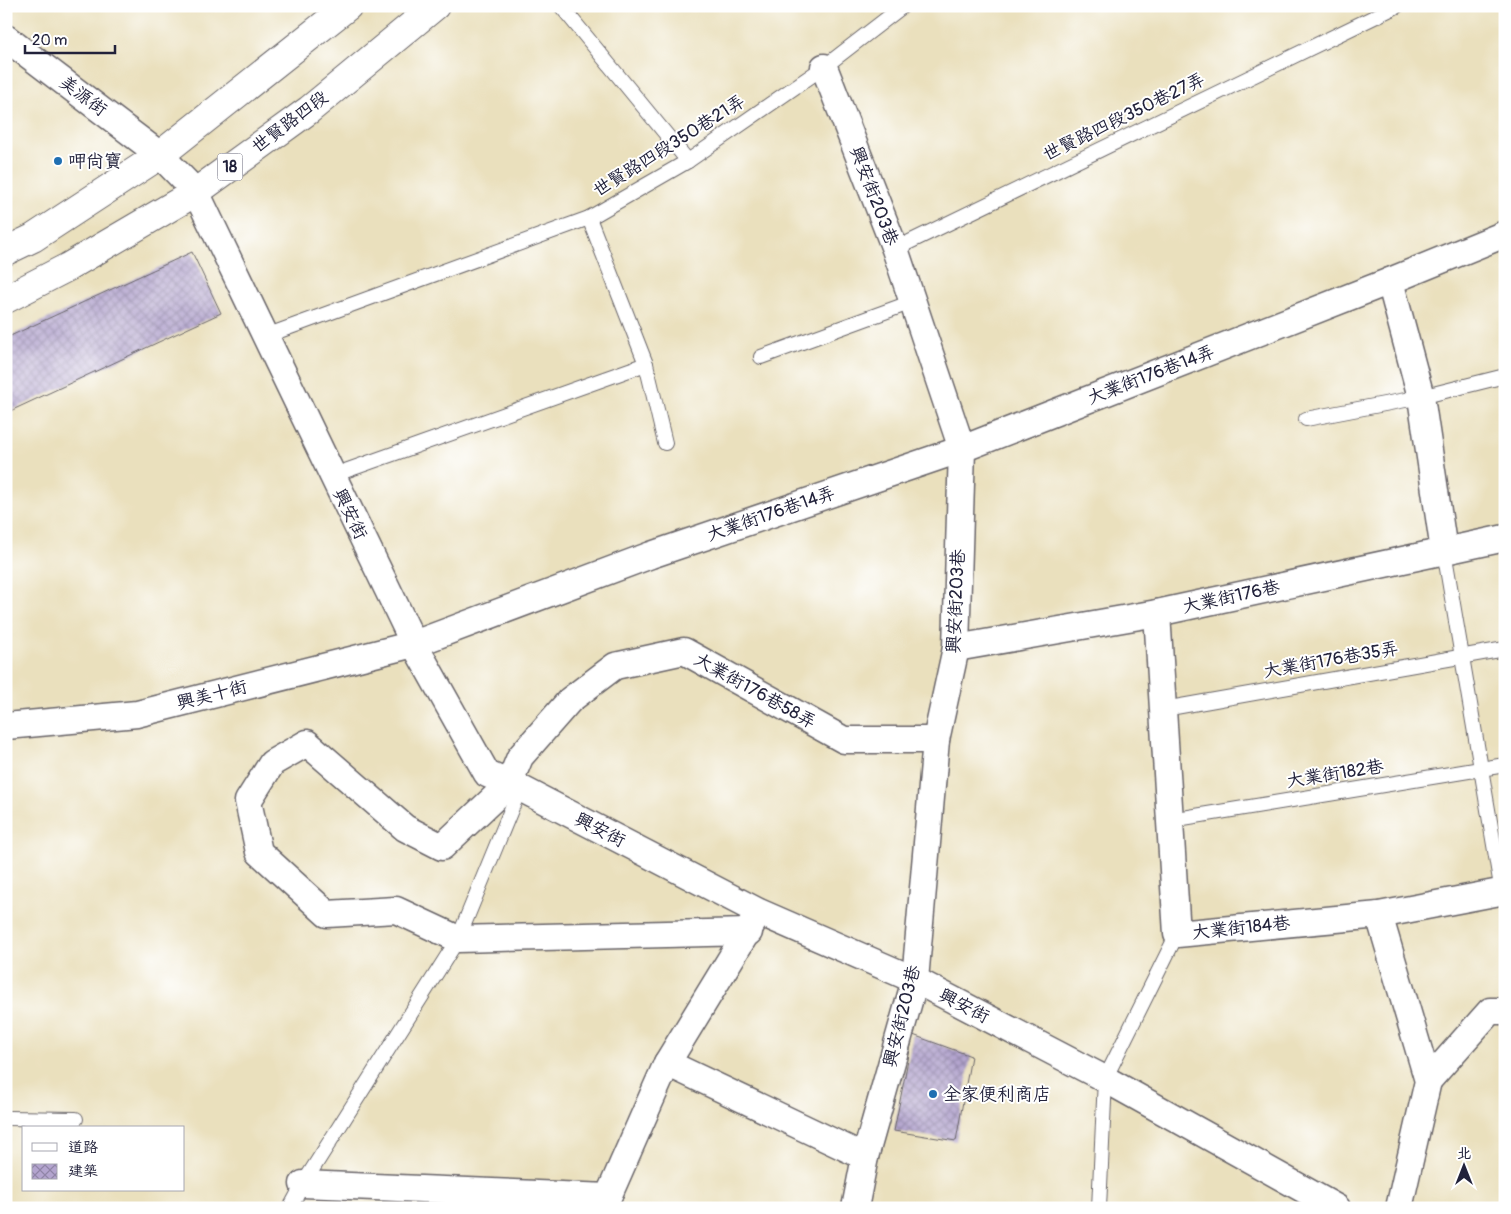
<svg xmlns="http://www.w3.org/2000/svg" width="1511" height="1214" font-family="Pangolin,'LXGW WenKai TC',sans-serif">
  <defs>
    <pattern id="building-cross-hatch" width="8" height="8" patternUnits="userSpaceOnUse" patternTransform="scale(1.25)"><rect width="8" height="8" fill="#b3a4ce"/><path d="M0 0l8 8M0 8l8-8" fill="none" stroke="#9185a8"/></pattern>
  </defs>
  <rect width="100%" height="100%" fill="#fff"/>
  <filter id="ink" filterUnits="userSpaceOnUse"><feTurbulence type="fractalNoise" baseFrequency=".02" numOctaves="2"/><feDisplacementMap in="SourceGraphic" scale="10" xChannelSelector="R" yChannelSelector="G"/><feConvolveMatrix kernelMatrix="1 2 1 2 8 2 1 2 1" color-interpolation-filters="sRGB"/></filter>
  <filter id="wash" filterUnits="userSpaceOnUse"><feTurbulence type="fractalNoise" baseFrequency=".0096" numOctaves="4" result="noise"/><feDisplacementMap in="SourceGraphic" scale="20" xChannelSelector="R" yChannelSelector="G"/><feGaussianBlur stdDeviation="1.12" result="paint"/><feColorMatrix in="noise" values="0 0 0 0 0 0 0 0 0 0 0 0 0 0 0 0 0 1.4 0 .05"/><feComposite in="paint" operator="in"/></filter>
  <g filter="url(#wash)">
    <rect width="100%" height="100%" fill="#eae0bd"/>
    <g id="blocks">
      <g fill="url(#building-cross-hatch)">
        <path d="M 192,252 L 221,313 L 6,413 L 6,338 Z"/>
        <path d="M 913,1035 L 971,1056 L 956,1141 L 894,1131 Z"/>
      </g>
    </g>
  </g>
  <g filter="url(#ink)">
    <use href="#blocks" fill-opacity="0" stroke="#686468" stroke-width="1"/>
    <g fill="none" stroke-linecap="round" stroke-linejoin="round">
      <g stroke="#686468" stroke-width="16">
        <g id="service">
          <path d="M 561,6 L 688,161"/>
          <path d="M 589,218 L 646,364 L 665,443"/>
          <path d="M 895,249 L 1397,6"/>
          <path d="M 263,337 L 589,218 L 688,161 L 824,67 L 903,6"/>
          <path d="M 761,357 L 912,302"/>
          <path d="M 1306,419 L 1421,397 L 1505,376"/>
          <path d="M 331,476 L 646,364"/>
          <path d="M 1444,551 L 1502,892"/>
          <path d="M 1164,709 L 1505,649"/>
          <path d="M 1171,820 L 1505,765"/>
          <path d="M 6,1118 L 76,1119"/>
          <path d="M 290,1208 L 303,1184 L 458,939 L 520,788"/>
          <path d="M 1099,1208 L 1105,1079 L 1177,934"/>
        </g>
      </g>
      <g stroke="#686468" stroke-width="29">
        <g id="minor">
          <path d="M 6,38 L 160,155 L 196,192 L 414,644 L 487,774 L 520,788 L 759,912 L 915,980 L 1105,1079 L 1337,1208"/>
          <path d="M 824,67 L 895,249 L 962,449 L 956,648 L 936,740 L 915,980 L 865,1157 L 855,1208"/>
          <path d="M 1390,281 L 1505,234"/>
          <path d="M 1157,613 L 1177,934 L 1379,915 L 1505,891"/>
          <path d="M 956,648 L 1157,613 L 1505,538"/>
          <path d="M 6,726 L 137,714 L 414,644 L 651,555 L 962,449 L 1390,281 L 1421,397 L 1444,551"/>
          <path d="M 1379,915 L 1428,1081 L 1399,1208"/>
          <path d="M 749,932 L 458,939 L 396,910 L 327,914 L 259,852 L 248,801 L 272,763 L 307,743 L 405,828 L 442,847 L 509,784 L 520,757 L 570,700 L 615,666 L 684,651 L 844,740 L 936,740"/>
          <path d="M 667,1063 L 865,1157"/>
          <path d="M 1428,1081 L 1490,1011 L 1505,1011"/>
          <path d="M 303,1184 L 608,1197 L 667,1063 L 755,919"/>
        </g>
      </g>
      <g stroke="#686468" stroke-width="30">
        <g id="primary">
          <path d="M 6,251 L 33,238 L 160,155 L 348,6"/>
          <path d="M 6,299 L 68,267 L 196,192 L 309,110 L 435,6"/>
        </g>
      </g>
      <use href="#service" stroke="#fff" stroke-width="14"/>
      <use href="#minor" stroke="#fff" stroke-width="26"/>
      <use href="#primary" stroke="#fff" stroke-width="28"/>
    </g>
  </g>
  <g fill="#1f6fb2" stroke="#fff" stroke-width="2">
    <circle cx="58" cy="161" r="5"/>
    <circle cx="933" cy="1094" r="5"/>
  </g>
  <g text-anchor="middle" dominant-baseline="central" stroke-width="4" stroke-linejoin="round" paint-order="stroke">
    <rect fill="#fff" stroke="#646476" stroke-width="1" x="217.5" y="153.5" width="25" height="27" rx="4"/>
    <g font-size="16" font-weight="bold" fill="#22223b">
      <text x="230" y="167">18</text>
    </g>
    <g font-size="18" fill="#22223b" stroke="#fff">
      <text transform="translate(83 96) rotate(37)">美源街</text>
      <text transform="translate(1124 117) rotate(-26)">世賢路四段350巷27弄</text>
      <text transform="translate(290 122) rotate(-37)">世賢路四段</text>
      <text transform="translate(669 146) rotate(-32)">世賢路四段350巷21弄</text>
      <text transform="translate(874 196) rotate(69)">興安街203巷</text>
      <text transform="translate(1151 375) rotate(-21)">大業街176巷14弄</text>
      <text transform="translate(350 514) rotate(64)">興安街</text>
      <text transform="translate(771 514) rotate(-19)">大業街176巷14弄</text>
      <text transform="translate(1231 597) rotate(-12)">大業街176巷</text>
      <text transform="translate(956 601) rotate(-87)">興安街203巷</text>
      <text transform="translate(1331 660) rotate(-10)">大業街176巷35弄</text>
      <text transform="translate(755 691) rotate(29)">大業街176巷58弄</text>
      <text transform="translate(212 695) rotate(-14)">興美十街</text>
      <text transform="translate(1335 774) rotate(-9)">大業街182巷</text>
      <text transform="translate(600 830) rotate(27)">興安街</text>
      <text transform="translate(1241 928) rotate(-6)">大業街184巷</text>
      <text transform="translate(964 1006) rotate(27)">興安街</text>
      <text transform="translate(902 1016) rotate(-76)">興安街203巷</text>
    </g>
    <g font-size="18" fill="#22223b" stroke="#fff" text-anchor="start">
      <text x="68" y="161">呷尚寶</text>
      <text x="943" y="1094">全家便利商店</text>
    </g>
  </g>
  <rect width="1511" height="1214" fill="none" stroke="#fff" stroke-width="25"/>
  <rect x="22" y="1126" width="162" height="65" fill="#ffffff" stroke="#a7a7b1"/>
  <rect x="32" y="1143" width="25" height="8" fill="#ffffff" stroke="#a7a7b1"/>
  <text x="68" y="1152" font-size="15" fill="#22223b">道路</text>
  <rect x="32" y="1164" width="25" height="15" fill="url(#building-cross-hatch)" stroke="#a7a7b1"/>
  <text x="68" y="1176" font-size="15" fill="#22223b">建築</text>
  <g transform="translate(1464 1166)" stroke="#ffffff" stroke-width="4" paint-order="stroke">
  <path d="M0-4L9 19L0 12L-9 19Z" fill="#22223b"/>
  <text y="-8" font-size="14" font-weight="bold" text-anchor="middle" fill="#22223b">北</text>
  </g>
  <path d="M25 45v8h90v-8" fill="none" stroke="#22223b" stroke-width="2.5"/>
  <text x="32" y="45" font-size="15" fill="#22223b" stroke="#ffffff" stroke-width="4" paint-order="stroke">20 m</text>
</svg>
